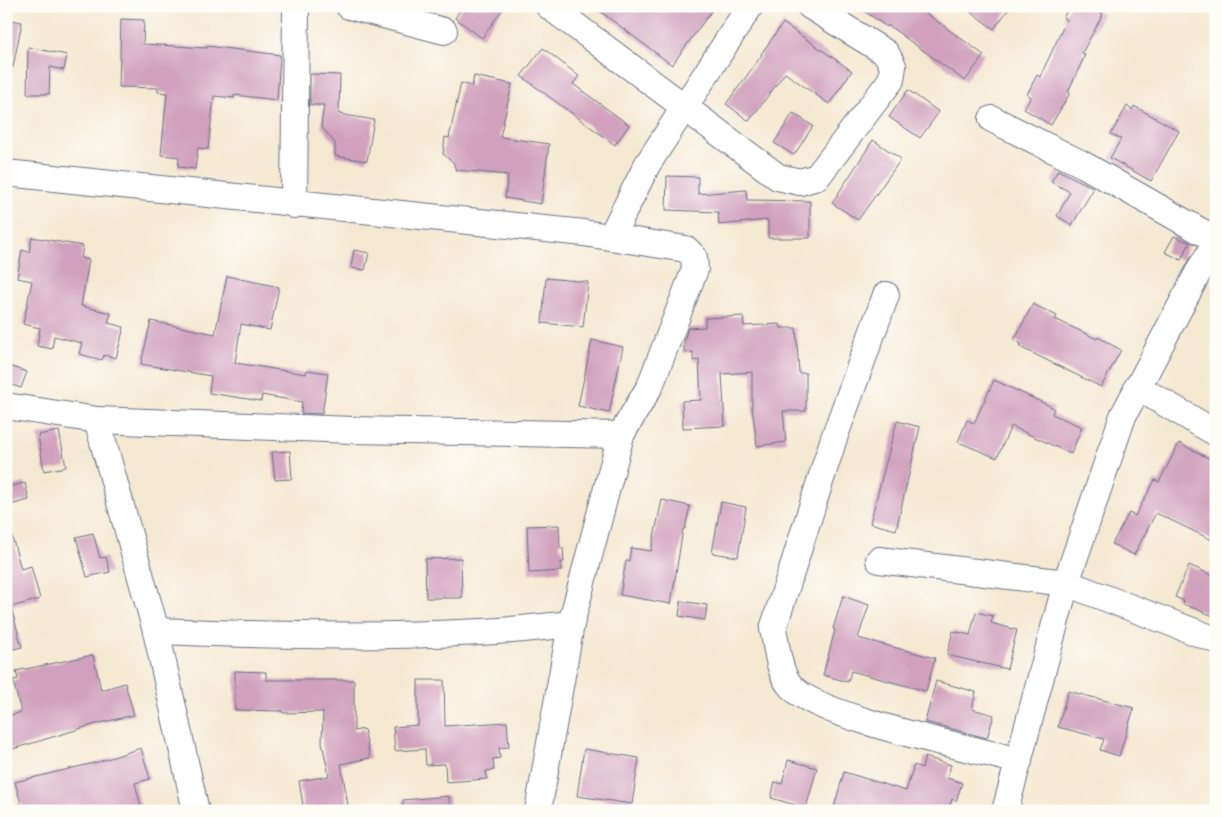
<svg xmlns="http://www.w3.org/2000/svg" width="1222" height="817" font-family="Kalam,sans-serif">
  <rect width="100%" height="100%" fill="#fdfcf7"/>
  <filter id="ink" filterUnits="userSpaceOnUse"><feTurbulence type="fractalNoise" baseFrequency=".02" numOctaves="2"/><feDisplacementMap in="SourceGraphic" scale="10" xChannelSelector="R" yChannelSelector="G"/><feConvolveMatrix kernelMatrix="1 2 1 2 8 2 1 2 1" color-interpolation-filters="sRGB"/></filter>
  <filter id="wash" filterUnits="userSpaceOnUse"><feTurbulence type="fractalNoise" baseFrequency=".0096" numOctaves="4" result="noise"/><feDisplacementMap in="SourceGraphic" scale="20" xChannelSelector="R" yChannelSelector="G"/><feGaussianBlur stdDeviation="1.12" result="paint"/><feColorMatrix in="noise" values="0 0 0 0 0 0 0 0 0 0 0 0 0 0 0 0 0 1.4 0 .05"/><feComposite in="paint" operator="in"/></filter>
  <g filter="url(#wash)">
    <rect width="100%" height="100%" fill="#f5e8d1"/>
    <g id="blocks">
      <g fill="#d0a0bd">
        <path d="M 463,6 L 505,6 L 482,38 L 455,18 Z"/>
        <path d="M 593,6 L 715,6 L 672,65 Z"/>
        <path d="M 857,6 L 916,6 L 984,55 L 965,81 L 888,25 L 887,27 Z"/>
        <path d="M 962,6 L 1011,6 L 994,29 Z"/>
        <path d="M 1070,6 L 1102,6 L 1099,12 L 1103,14 L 1082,53 L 1085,55 L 1068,92 L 1070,93 L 1051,125 L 1024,109 L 1031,97 L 1027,94 L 1037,75 L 1040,77 L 1067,19 L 1063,18 Z"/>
        <path d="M 6,19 L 22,22 L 13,67 L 6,67 Z"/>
        <path d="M 121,19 L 144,20 L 143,44 L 207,48 L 207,46 L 280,55 L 277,100 L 234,95 L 234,98 L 214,96 L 208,149 L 198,148 L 195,169 L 178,167 L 179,157 L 161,155 L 167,93 L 158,92 L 158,88 L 119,87 Z"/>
        <path d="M 783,23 L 852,71 L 829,104 L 785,73 L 749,121 L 726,104 L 762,55 L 761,54 Z"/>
        <path d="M 28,47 L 67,55 L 64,70 L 50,67 L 49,94 L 27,94 Z"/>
        <path d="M 543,48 L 579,76 L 573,84 L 629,125 L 615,145 L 521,76 Z"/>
        <path d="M 310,74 L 340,75 L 339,114 L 374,120 L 367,161 L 335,156 L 335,143 L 321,126 L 324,105 L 310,105 Z"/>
        <path d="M 474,76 L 512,84 L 500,137 L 549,144 L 541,204 L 505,198 L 508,175 L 456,170 L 453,162 L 443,154 L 445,137 L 449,138 L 461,83 L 472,86 Z"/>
        <path d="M 908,90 L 939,112 L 920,138 L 889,117 Z"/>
        <path d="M 1127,106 L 1132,110 L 1134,106 L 1179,131 L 1151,181 L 1110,158 L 1121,139 L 1111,134 Z"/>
        <path d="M 793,113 L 813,126 L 794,155 L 774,143 Z"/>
        <path d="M 873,140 L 901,159 L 858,220 L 832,203 Z"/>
        <path d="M 1058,170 L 1094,188 L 1072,225 L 1057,216 L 1070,192 L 1051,182 Z"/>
        <path d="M 667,176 L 698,177 L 698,194 L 746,190 L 747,200 L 810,201 L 810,238 L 768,238 L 768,220 L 719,225 L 718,212 L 666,210 Z"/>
        <path d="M 1174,236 L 1190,243 L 1181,260 L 1165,252 Z"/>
        <path d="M 32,237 L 83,246 L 81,258 L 89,260 L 81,306 L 111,313 L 108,323 L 124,327 L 116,358 L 104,355 L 102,360 L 79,354 L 82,343 L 54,336 L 52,349 L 37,346 L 40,328 L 23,324 L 32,281 L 17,278 L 22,250 L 29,252 Z"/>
        <path d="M 354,250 L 369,253 L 365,270 L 351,268 Z"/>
        <path d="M 227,276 L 279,287 L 270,330 L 241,324 L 235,363 L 306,374 L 307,370 L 328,373 L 322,414 L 301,413 L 302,402 L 262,395 L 261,401 L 209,393 L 211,376 L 141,364 L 151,321 L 215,334 Z"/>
        <path d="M 546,278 L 588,282 L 583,327 L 542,323 Z"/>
        <path d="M 1033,304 L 1057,316 L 1055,319 L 1097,339 L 1098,337 L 1121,350 L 1101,387 L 1020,347 L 1021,344 L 1014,340 Z"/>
        <path d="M 743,316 L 744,326 L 780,324 L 781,328 L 796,328 L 799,373 L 806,373 L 806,411 L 783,411 L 786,442 L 757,446 L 752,408 L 752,372 L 722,374 L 725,426 L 683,428 L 682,401 L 701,400 L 699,360 L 693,361 L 693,352 L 684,353 L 684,341 L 688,328 L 705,327 L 705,318 Z"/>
        <path d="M 592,340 L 623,347 L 609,413 L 578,406 Z"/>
        <path d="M 6,365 L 27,372 L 21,388 L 6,383 Z"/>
        <path d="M 994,380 L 1054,408 L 1052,414 L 1082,427 L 1071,454 L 1011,426 L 997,458 L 958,442 L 967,420 L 974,423 Z"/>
        <path d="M 897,421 L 920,427 L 896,530 L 870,523 Z"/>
        <path d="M 59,431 L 66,467 L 44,471 L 38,435 Z"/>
        <path d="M 1179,443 L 1216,462 L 1216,542 L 1156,513 L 1134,555 L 1112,544 L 1129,513 L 1135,516 L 1155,480 L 1159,482 Z"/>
        <path d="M 290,451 L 292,479 L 275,480 L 272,452 Z"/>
        <path d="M 25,483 L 29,500 L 6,506 L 6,487 Z"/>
        <path d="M 662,500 L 690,506 L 685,529 L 683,529 L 671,604 L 620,595 L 626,561 L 629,561 L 631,548 L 651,551 Z"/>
        <path d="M 721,502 L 746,507 L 738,557 L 712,553 Z"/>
        <path d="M 559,525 L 560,548 L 563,548 L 564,562 L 561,562 L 561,571 L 529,573 L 527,526 Z"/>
        <path d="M 6,533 L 11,533 L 21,569 L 31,566 L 40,599 L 11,607 L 22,647 L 6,651 Z"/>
        <path d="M 93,533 L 100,558 L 106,557 L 110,572 L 87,577 L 76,537 Z"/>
        <path d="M 461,558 L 462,598 L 426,598 L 425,559 Z"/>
        <path d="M 1189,565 L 1216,577 L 1216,617 L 1183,604 L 1184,601 L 1175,597 Z"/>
        <path d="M 843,596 L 869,605 L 858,638 L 935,658 L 926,691 L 851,671 L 848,682 L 823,675 L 835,630 L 833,629 Z"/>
        <path d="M 681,601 L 707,605 L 705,620 L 679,616 Z"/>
        <path d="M 976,612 L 993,616 L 991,623 L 1017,630 L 1007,669 L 947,655 L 953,631 L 970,635 Z"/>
        <path d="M 93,655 L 101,690 L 125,683 L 134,715 L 96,724 L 6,751 L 6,717 L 21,712 L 13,680 L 18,679 L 16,671 Z"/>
        <path d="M 235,671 L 266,672 L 266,680 L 354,680 L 354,731 L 364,729 L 370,758 L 341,764 L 349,811 L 304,811 L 299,781 L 329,776 L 322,743 L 323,712 L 283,713 L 282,711 L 235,710 Z"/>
        <path d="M 418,680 L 444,680 L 445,726 L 507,722 L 509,747 L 499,748 L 500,758 L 493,759 L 494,770 L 486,771 L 487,779 L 446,782 L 445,764 L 426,765 L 425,749 L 395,751 L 393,727 L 418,725 Z"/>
        <path d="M 936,681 L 976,692 L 972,709 L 994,715 L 987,738 L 925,722 Z"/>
        <path d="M 1068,691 L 1134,708 L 1119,756 L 1100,750 L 1104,739 L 1058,727 Z"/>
        <path d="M 141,748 L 150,779 L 135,783 L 142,811 L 23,811 L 15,782 L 98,762 Z"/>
        <path d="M 584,749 L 639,758 L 632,804 L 577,796 Z"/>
        <path d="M 925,757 L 951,765 L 947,778 L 962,783 L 956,801 L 952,799 L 948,811 L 833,811 L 844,772 L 906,791 L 914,765 L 922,768 Z"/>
        <path d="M 788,760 L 817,768 L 806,808 L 771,798 L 775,782 L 782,784 Z"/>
        <path d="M 449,796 L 450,811 L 403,811 L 403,800 Z"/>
      </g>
    </g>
  </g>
  <g filter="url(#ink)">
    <use href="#blocks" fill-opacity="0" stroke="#677086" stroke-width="1"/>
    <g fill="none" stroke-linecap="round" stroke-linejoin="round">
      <g stroke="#677086" stroke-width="28">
        <g id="minor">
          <path d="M 349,6 L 444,31"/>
          <path d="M 549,6 L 778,177 L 800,182 L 817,177 L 891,80 L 893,66 L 886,53 L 810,6"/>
          <path d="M 992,119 L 1084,165 L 1216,240"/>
          <path d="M 6,173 L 584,233 L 686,249 L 694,257 L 695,269 L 650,386 L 621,435 L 571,624 L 538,811"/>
          <path d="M 294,205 L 296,6"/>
          <path d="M 611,237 L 647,165 L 750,6"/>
          <path d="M 886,295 L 834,438 L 773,629 C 777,646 778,670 789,684 C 812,717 975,749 1019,761"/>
          <path d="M 1137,387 L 1216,433"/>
          <path d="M 6,406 L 97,420 L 353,430 L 621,435"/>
          <path d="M 97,420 L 156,631 L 196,811"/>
          <path d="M 879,560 L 1066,583 L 1216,640"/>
          <path d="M 156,631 C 264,635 372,638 480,632 C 510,631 541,627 571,624"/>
          <path d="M 1005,811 L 1066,583 L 1123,416 L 1201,267 L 1216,244"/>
        </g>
      </g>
      <use href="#minor" stroke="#fff" stroke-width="26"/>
    </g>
  </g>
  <rect width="1222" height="817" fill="none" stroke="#fdfcf7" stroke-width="25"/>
</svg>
